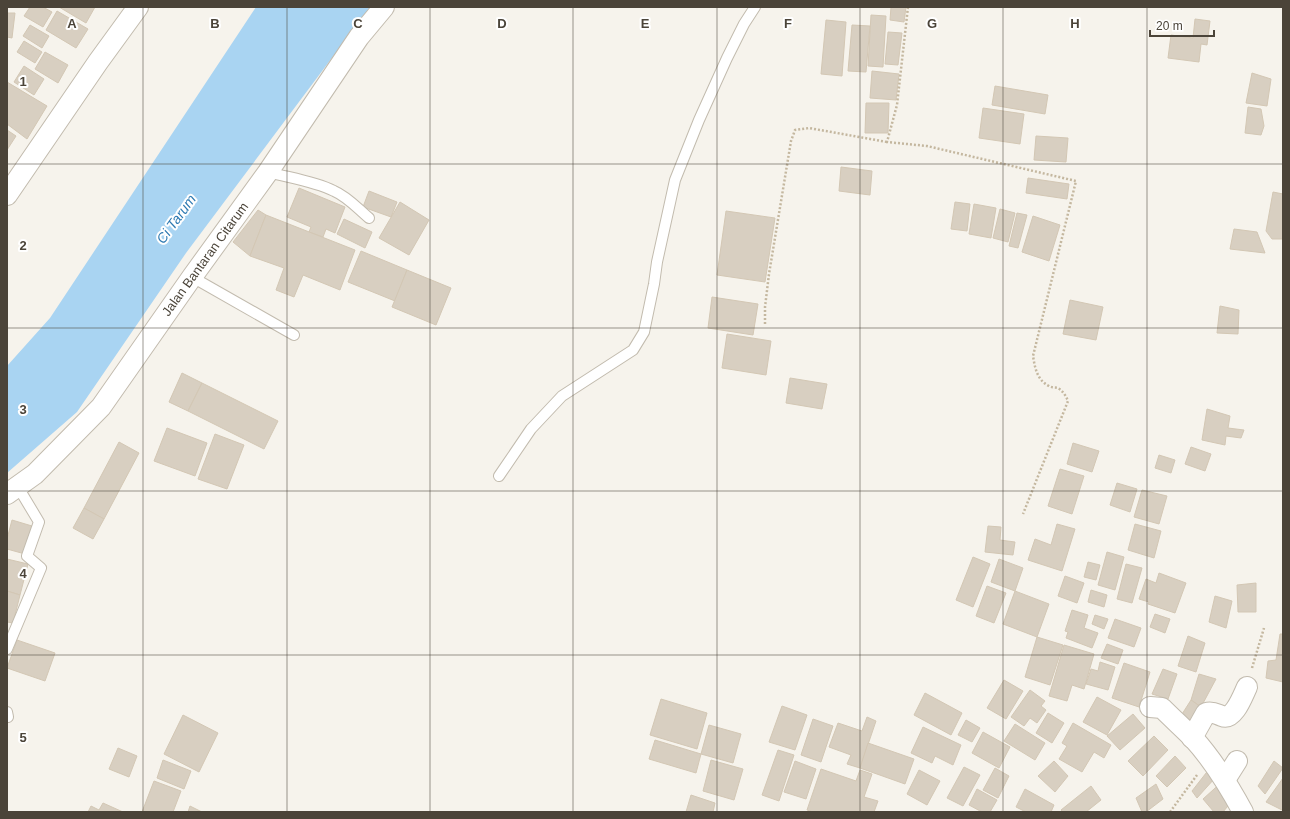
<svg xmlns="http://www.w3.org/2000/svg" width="1290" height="819" font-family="Arial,sans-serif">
  <rect width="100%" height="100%" fill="#f6f3ec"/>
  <path fill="#a9d4f2" d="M 256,7 L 370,7 L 186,253 L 77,412 L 7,473 L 7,366 L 50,318 Z"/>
  <g fill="#d8cfc1" stroke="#d3c7b4">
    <path d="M 30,7 L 43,7 L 52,12 L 43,27 L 24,16 Z"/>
    <path d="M 59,7 L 95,7 L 86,23 Z"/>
    <path d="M 891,7 L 906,7 L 904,22 L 890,20 Z"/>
    <path d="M 57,11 L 88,29 L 76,48 L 46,30 Z"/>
    <path d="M 7,13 L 15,13 L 12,38 L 7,37 Z"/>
    <path d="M 871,15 L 886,16 L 883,67 L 868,66 Z"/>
    <path d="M 1195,19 L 1210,21 L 1207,45 L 1201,44 L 1199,62 L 1168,58 L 1171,35 L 1193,38 Z"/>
    <path d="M 826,20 L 846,22 L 842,76 L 821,74 Z"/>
    <path d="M 30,25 L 49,36 L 42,48 L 23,36 Z"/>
    <path d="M 852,25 L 870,26 L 866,72 L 848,71 Z"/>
    <path d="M 888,32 L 902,33 L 898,65 L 885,64 Z"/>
    <path d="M 24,41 L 42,52 L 35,63 L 17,52 Z"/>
    <path d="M 45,52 L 68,65 L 58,83 L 35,69 Z"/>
    <path d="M 24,66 L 44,79 L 34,95 L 14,82 Z"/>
    <path d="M 872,71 L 899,74 L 896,100 L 870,98 Z"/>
    <path d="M 1252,73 L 1271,79 L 1267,106 L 1246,103 Z"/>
    <path d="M 7,82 L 47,106 L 27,139 L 7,124 Z"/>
    <path d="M 995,86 L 1048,95 L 1045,114 L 992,105 Z"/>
    <path d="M 866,103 L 889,103 L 888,133 L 865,133 Z"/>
    <path d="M 1248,107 L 1261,109 L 1264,126 L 1261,135 L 1245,133 Z"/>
    <path d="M 983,108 L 1024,114 L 1020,144 L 979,138 Z"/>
    <path d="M 7,130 L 16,136 L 7,150 Z"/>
    <path d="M 1036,136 L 1068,138 L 1066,162 L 1034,160 Z"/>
    <path d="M 841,167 L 872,171 L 870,195 L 839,191 Z"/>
    <path d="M 1028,178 L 1069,184 L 1067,199 L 1026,193 Z"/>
    <path d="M 299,188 L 345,207 L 335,233 L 326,229 L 323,237 L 309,232 L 311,227 L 287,217 Z"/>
    <path d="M 369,191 L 397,202 L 391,217 L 363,207 Z"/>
    <path d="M 1273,192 L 1283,194 L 1283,239 L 1272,239 L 1266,231 Z"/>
    <path d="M 400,202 L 429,220 L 409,255 L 379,238 Z"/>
    <path d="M 955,202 L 970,204 L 967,231 L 951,229 Z"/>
    <path d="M 974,204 L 996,208 L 991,238 L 969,234 Z"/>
    <path d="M 1000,209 L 1015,213 L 1008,242 L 993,238 Z"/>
    <path d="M 258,210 L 266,215 L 250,256 L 233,242 Z"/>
    <path d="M 726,211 L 775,218 L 765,282 L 717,275 Z"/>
    <path d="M 1017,213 L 1027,215 L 1018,248 L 1009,246 Z"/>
    <path d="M 266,215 L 355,250 L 340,290 L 303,275 L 294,297 L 276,290 L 284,268 L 250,256 Z"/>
    <path d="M 1033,216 L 1060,225 L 1049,261 L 1022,252 Z"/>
    <path d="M 344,219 L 372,232 L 365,248 L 337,234 Z"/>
    <path d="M 1234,229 L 1257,232 L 1265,253 L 1230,249 Z"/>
    <path d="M 361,251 L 407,270 L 395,301 L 348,282 Z"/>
    <path d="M 407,270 L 451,288 L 436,325 L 392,307 Z"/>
    <path d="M 712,297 L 758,304 L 753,335 L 708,328 Z"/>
    <path d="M 1070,300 L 1103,307 L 1096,340 L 1063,334 Z"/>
    <path d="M 1220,306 L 1239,310 L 1238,334 L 1217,333 Z"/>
    <path d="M 727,334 L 771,341 L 766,375 L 722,368 Z"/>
    <path d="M 182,373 L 202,383 L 188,411 L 169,402 Z"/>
    <path d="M 790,378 L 827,384 L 822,409 L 786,403 Z"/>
    <path d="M 202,383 L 278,421 L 264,449 L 188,411 Z"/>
    <path d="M 1207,409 L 1230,416 L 1228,428 L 1244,430 L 1241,438 L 1226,436 L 1225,445 L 1202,440 Z"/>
    <path d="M 167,428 L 207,443 L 195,476 L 154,461 Z"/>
    <path d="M 215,434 L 244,445 L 227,489 L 198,479 Z"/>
    <path d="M 119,442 L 139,453 L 104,519 L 84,508 Z"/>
    <path d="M 1073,443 L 1099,451 L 1092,472 L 1067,464 Z"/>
    <path d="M 1191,447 L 1211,454 L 1205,471 L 1185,464 Z"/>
    <path d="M 1159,455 L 1175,460 L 1171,473 L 1155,468 Z"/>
    <path d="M 1060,469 L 1084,476 L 1072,514 L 1048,506 Z"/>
    <path d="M 1117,483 L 1137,489 L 1130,512 L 1110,505 Z"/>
    <path d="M 1142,490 L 1167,496 L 1159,524 L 1134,517 Z"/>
    <path d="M 84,508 L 104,519 L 93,539 L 73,528 Z"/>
    <path d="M 12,520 L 32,526 L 25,554 L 7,549 L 7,539 Z"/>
    <path d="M 1057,524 L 1075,529 L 1062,571 L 1028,560 L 1035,539 L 1051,545 Z"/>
    <path d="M 1135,524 L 1161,531 L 1154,558 L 1128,550 Z"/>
    <path d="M 988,526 L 1001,527 L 1000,540 L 1015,542 L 1013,555 L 985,552 Z"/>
    <path d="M 1107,552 L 1124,557 L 1115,590 L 1098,585 Z"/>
    <path d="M 973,557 L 990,564 L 973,607 L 956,600 Z"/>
    <path d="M 7,559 L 28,564 L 20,595 L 7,591 Z"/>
    <path d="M 999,559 L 1023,568 L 1015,591 L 991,582 Z"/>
    <path d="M 1088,562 L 1100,565 L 1096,580 L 1084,577 Z"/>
    <path d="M 1126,564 L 1142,568 L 1132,603 L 1117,599 Z"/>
    <path d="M 1159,573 L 1186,583 L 1175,613 L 1148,604 L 1149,602 L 1139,599 L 1146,579 L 1156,583 Z"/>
    <path d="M 1065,576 L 1084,583 L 1077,603 L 1058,596 Z"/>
    <path d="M 1256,583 L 1256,612 L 1238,612 L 1237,585 Z"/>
    <path d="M 987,586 L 1006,593 L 994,623 L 976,616 Z"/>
    <path d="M 1091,590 L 1107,595 L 1104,607 L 1088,602 Z"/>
    <path d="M 7,591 L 20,595 L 13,623 L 7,622 Z"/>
    <path d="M 1015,591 L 1049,604 L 1037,637 L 1003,624 Z"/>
    <path d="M 1215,596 L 1232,601 L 1226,628 L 1209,622 Z"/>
    <path d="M 1072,610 L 1088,615 L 1084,628 L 1098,633 L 1092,648 L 1066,638 L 1068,632 L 1065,631 Z"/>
    <path d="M 1155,614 L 1170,619 L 1165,633 L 1150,627 Z"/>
    <path d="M 1095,615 L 1108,619 L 1104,629 L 1092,624 Z"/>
    <path d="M 1115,619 L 1141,628 L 1134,647 L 1108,638 Z"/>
    <path d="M 1280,634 L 1283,634 L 1283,682 L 1266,678 L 1268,661 L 1276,660 Z"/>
    <path d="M 1188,636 L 1205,643 L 1196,672 L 1178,666 Z"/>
    <path d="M 1037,637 L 1063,645 L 1050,685 L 1025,677 Z"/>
    <path d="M 17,640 L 55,653 L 45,681 L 7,668 Z"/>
    <path d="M 1107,644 L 1123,650 L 1118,664 L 1101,658 Z"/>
    <path d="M 1064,645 L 1094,654 L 1084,689 L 1072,685 L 1067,701 L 1049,696 Z"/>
    <path d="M 1100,662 L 1115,667 L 1108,690 L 1086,684 L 1091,669 L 1098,671 Z"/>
    <path d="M 1124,663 L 1150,672 L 1139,707 L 1112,698 Z"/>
    <path d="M 1163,669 L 1177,674 L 1168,699 L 1152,694 Z"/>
    <path d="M 1199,674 L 1216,679 L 1201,707 L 1191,700 Z"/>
    <path d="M 1004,680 L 1023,691 L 1006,719 L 987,708 Z"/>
    <path d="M 1030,690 L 1045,701 L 1041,706 L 1046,710 L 1037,723 L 1030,718 L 1024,726 L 1011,717 Z"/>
    <path d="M 925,693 L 962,713 L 951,735 L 914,715 Z"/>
    <path d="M 1097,697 L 1121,710 L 1107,735 L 1083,722 Z"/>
    <path d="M 661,699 L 707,713 L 697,749 L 650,735 Z"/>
    <path d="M 1191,700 L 1201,707 L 1191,729 L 1177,722 Z"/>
    <path d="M 782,706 L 807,715 L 795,750 L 769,742 Z"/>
    <path d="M 1048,713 L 1064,723 L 1052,743 L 1036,733 Z"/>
    <path d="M 1133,714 L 1145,728 L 1120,750 L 1107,736 Z"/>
    <path d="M 183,715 L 218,733 L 199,772 L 164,754 Z"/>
    <path d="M 867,717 L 876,721 L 860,768 L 847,764 L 851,755 L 829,747 L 838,723 L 862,731 Z"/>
    <path d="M 813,719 L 833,726 L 821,762 L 801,755 Z"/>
    <path d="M 966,720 L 980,728 L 972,742 L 958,735 Z"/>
    <path d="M 1073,723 L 1111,745 L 1104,758 L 1094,752 L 1082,772 L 1059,759 L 1067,746 L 1062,743 Z"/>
    <path d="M 1015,724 L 1045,743 L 1035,760 L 1004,741 Z"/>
    <path d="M 709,725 L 741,734 L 733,763 L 701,754 Z"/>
    <path d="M 923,727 L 961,745 L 953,765 L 935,756 L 932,763 L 911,753 Z"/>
    <path d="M 983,732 L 1010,747 L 999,768 L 972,753 Z"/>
    <path d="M 1154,736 L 1168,750 L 1143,776 L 1128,761 Z"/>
    <path d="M 655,740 L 701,754 L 696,773 L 649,759 Z"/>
    <path d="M 868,743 L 914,759 L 905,784 L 860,768 Z"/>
    <path d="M 118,748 L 137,756 L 129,777 L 109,769 Z"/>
    <path d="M 778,750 L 794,755 L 779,801 L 762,795 Z"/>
    <path d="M 1175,756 L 1186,768 L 1167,787 L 1156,776 Z"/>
    <path d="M 163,760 L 191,771 L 184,789 L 157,778 Z"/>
    <path d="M 711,760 L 743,769 L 734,800 L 703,791 Z"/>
    <path d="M 795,761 L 816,769 L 806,799 L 784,792 Z"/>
    <path d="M 1054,761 L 1068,776 L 1055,792 L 1038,776 Z"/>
    <path d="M 1274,761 L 1283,768 L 1265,794 L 1258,786 Z"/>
    <path d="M 964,767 L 980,775 L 963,806 L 947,798 Z"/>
    <path d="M 995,768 L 1009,776 L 998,798 L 983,790 Z"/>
    <path d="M 1210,768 L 1215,778 L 1197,798 L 1192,791 Z"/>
    <path d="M 821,769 L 856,781 L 860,770 L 872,774 L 864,797 L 878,801 L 874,812 L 813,812 L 807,810 Z"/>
    <path d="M 919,770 L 940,781 L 927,805 L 907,794 Z"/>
    <path d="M 1283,778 L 1283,808 L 1282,810 L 1266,802 Z"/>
    <path d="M 1224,780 L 1232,801 L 1223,812 L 1214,812 L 1203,799 Z"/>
    <path d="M 154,781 L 181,791 L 173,812 L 142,812 Z"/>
    <path d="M 1156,784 L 1163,799 L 1146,812 L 1142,812 L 1136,798 Z"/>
    <path d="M 1091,786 L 1101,800 L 1086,812 L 1063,812 L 1061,810 Z"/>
    <path d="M 977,789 L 997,800 L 990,812 L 982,812 L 969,805 Z"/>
    <path d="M 1025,789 L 1054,805 L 1051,812 L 1026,812 L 1016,807 Z"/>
    <path d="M 691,795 L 715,803 L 713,812 L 686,812 Z"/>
    <path d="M 103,803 L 123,812 L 88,812 L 91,806 L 99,810 Z"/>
    <path d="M 190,806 L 202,812 L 188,812 Z"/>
  </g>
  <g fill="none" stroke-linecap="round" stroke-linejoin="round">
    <g stroke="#c2bbae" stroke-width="12">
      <g id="lane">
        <path d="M 268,172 C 290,178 314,181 334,191 C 348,197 358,209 369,218"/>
        <path d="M 192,277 L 294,335"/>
        <path d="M 499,476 L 531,429 L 562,396 L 633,350 L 644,332 L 654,284 L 657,262 L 675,180 L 699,120 L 727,58 L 744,24 L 755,7"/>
        <path d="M 7,649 L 41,568 L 27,556 L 39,522 L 18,487"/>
        <path d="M 7,712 L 8,717"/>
      </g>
    </g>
    <g stroke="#c2bbae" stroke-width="22">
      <g id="street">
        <path d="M 7,195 L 98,62 L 138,7"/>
        <path d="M 7,494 L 35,474 L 101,407 L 192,277 L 268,172 L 359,37 L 384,7"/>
        <path d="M 1150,707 L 1162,708 C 1172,718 1183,728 1193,738 C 1213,760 1229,786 1243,812"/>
        <path d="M 1192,738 L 1206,713 C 1213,711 1216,714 1222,716 C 1234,721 1243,695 1247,687"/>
        <path d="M 1225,780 L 1237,761"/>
      </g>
    </g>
    <g stroke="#c4b79f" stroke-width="2.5" stroke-dasharray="2 2" stroke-linecap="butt">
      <path d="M 908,7 L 897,105 L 887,142 L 927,146 L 1076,181 L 1033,356 C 1035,368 1037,380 1049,386 C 1052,388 1055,387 1058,388 C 1063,391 1066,396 1068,401 L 1023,514"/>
      <path d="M 765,324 L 765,307 L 769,274 L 791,141 L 795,130 L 809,128 L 887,142"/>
      <path d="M 1252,668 L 1264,628"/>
      <path d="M 1170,812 L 1197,775"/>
    </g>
    <use href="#lane" stroke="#fff" stroke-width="10"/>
    <use href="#street" stroke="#fff" stroke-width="20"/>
  </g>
  <path fill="none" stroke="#4b4439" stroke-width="1" stroke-opacity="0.55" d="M 143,7 L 143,812M 287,7 L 287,812M 430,7 L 430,812M 573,7 L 573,812M 717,7 L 717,812M 860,7 L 860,812M 1003,7 L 1003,812M 1147,7 L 1147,812M 7,164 L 1283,164M 7,328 L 1283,328M 7,491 L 1283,491M 7,655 L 1283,655"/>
  <g text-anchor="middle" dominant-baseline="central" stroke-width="4" stroke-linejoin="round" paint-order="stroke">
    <g font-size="13" fill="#4b4439" stroke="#fff">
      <text transform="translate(205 259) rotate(-54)">Jalan Bantaran Citarum</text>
    </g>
    <g font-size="14" font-style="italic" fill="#2e7ab2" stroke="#fff">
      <text transform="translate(176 219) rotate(-54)">Ci Tarum</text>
    </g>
  </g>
  <g font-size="13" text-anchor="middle" font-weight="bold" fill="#4b4439" stroke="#fff" stroke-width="4" stroke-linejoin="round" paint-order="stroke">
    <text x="72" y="28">A</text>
    <text x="215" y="28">B</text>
    <text x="358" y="28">C</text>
    <text x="502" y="28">D</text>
    <text x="645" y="28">E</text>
    <text x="788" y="28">F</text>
    <text x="932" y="28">G</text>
    <text x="1075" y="28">H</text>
    <text x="23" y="86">1</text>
    <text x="23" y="250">2</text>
    <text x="23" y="414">3</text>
    <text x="23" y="578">4</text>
    <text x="23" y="742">5</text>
  </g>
  <rect width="1290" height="819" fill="none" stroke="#4b4439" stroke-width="16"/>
  <path d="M1150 30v6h64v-6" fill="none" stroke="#4b4439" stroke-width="2"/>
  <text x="1156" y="30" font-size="12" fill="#4b4439" stroke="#ffffff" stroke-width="3" paint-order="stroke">20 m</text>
</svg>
